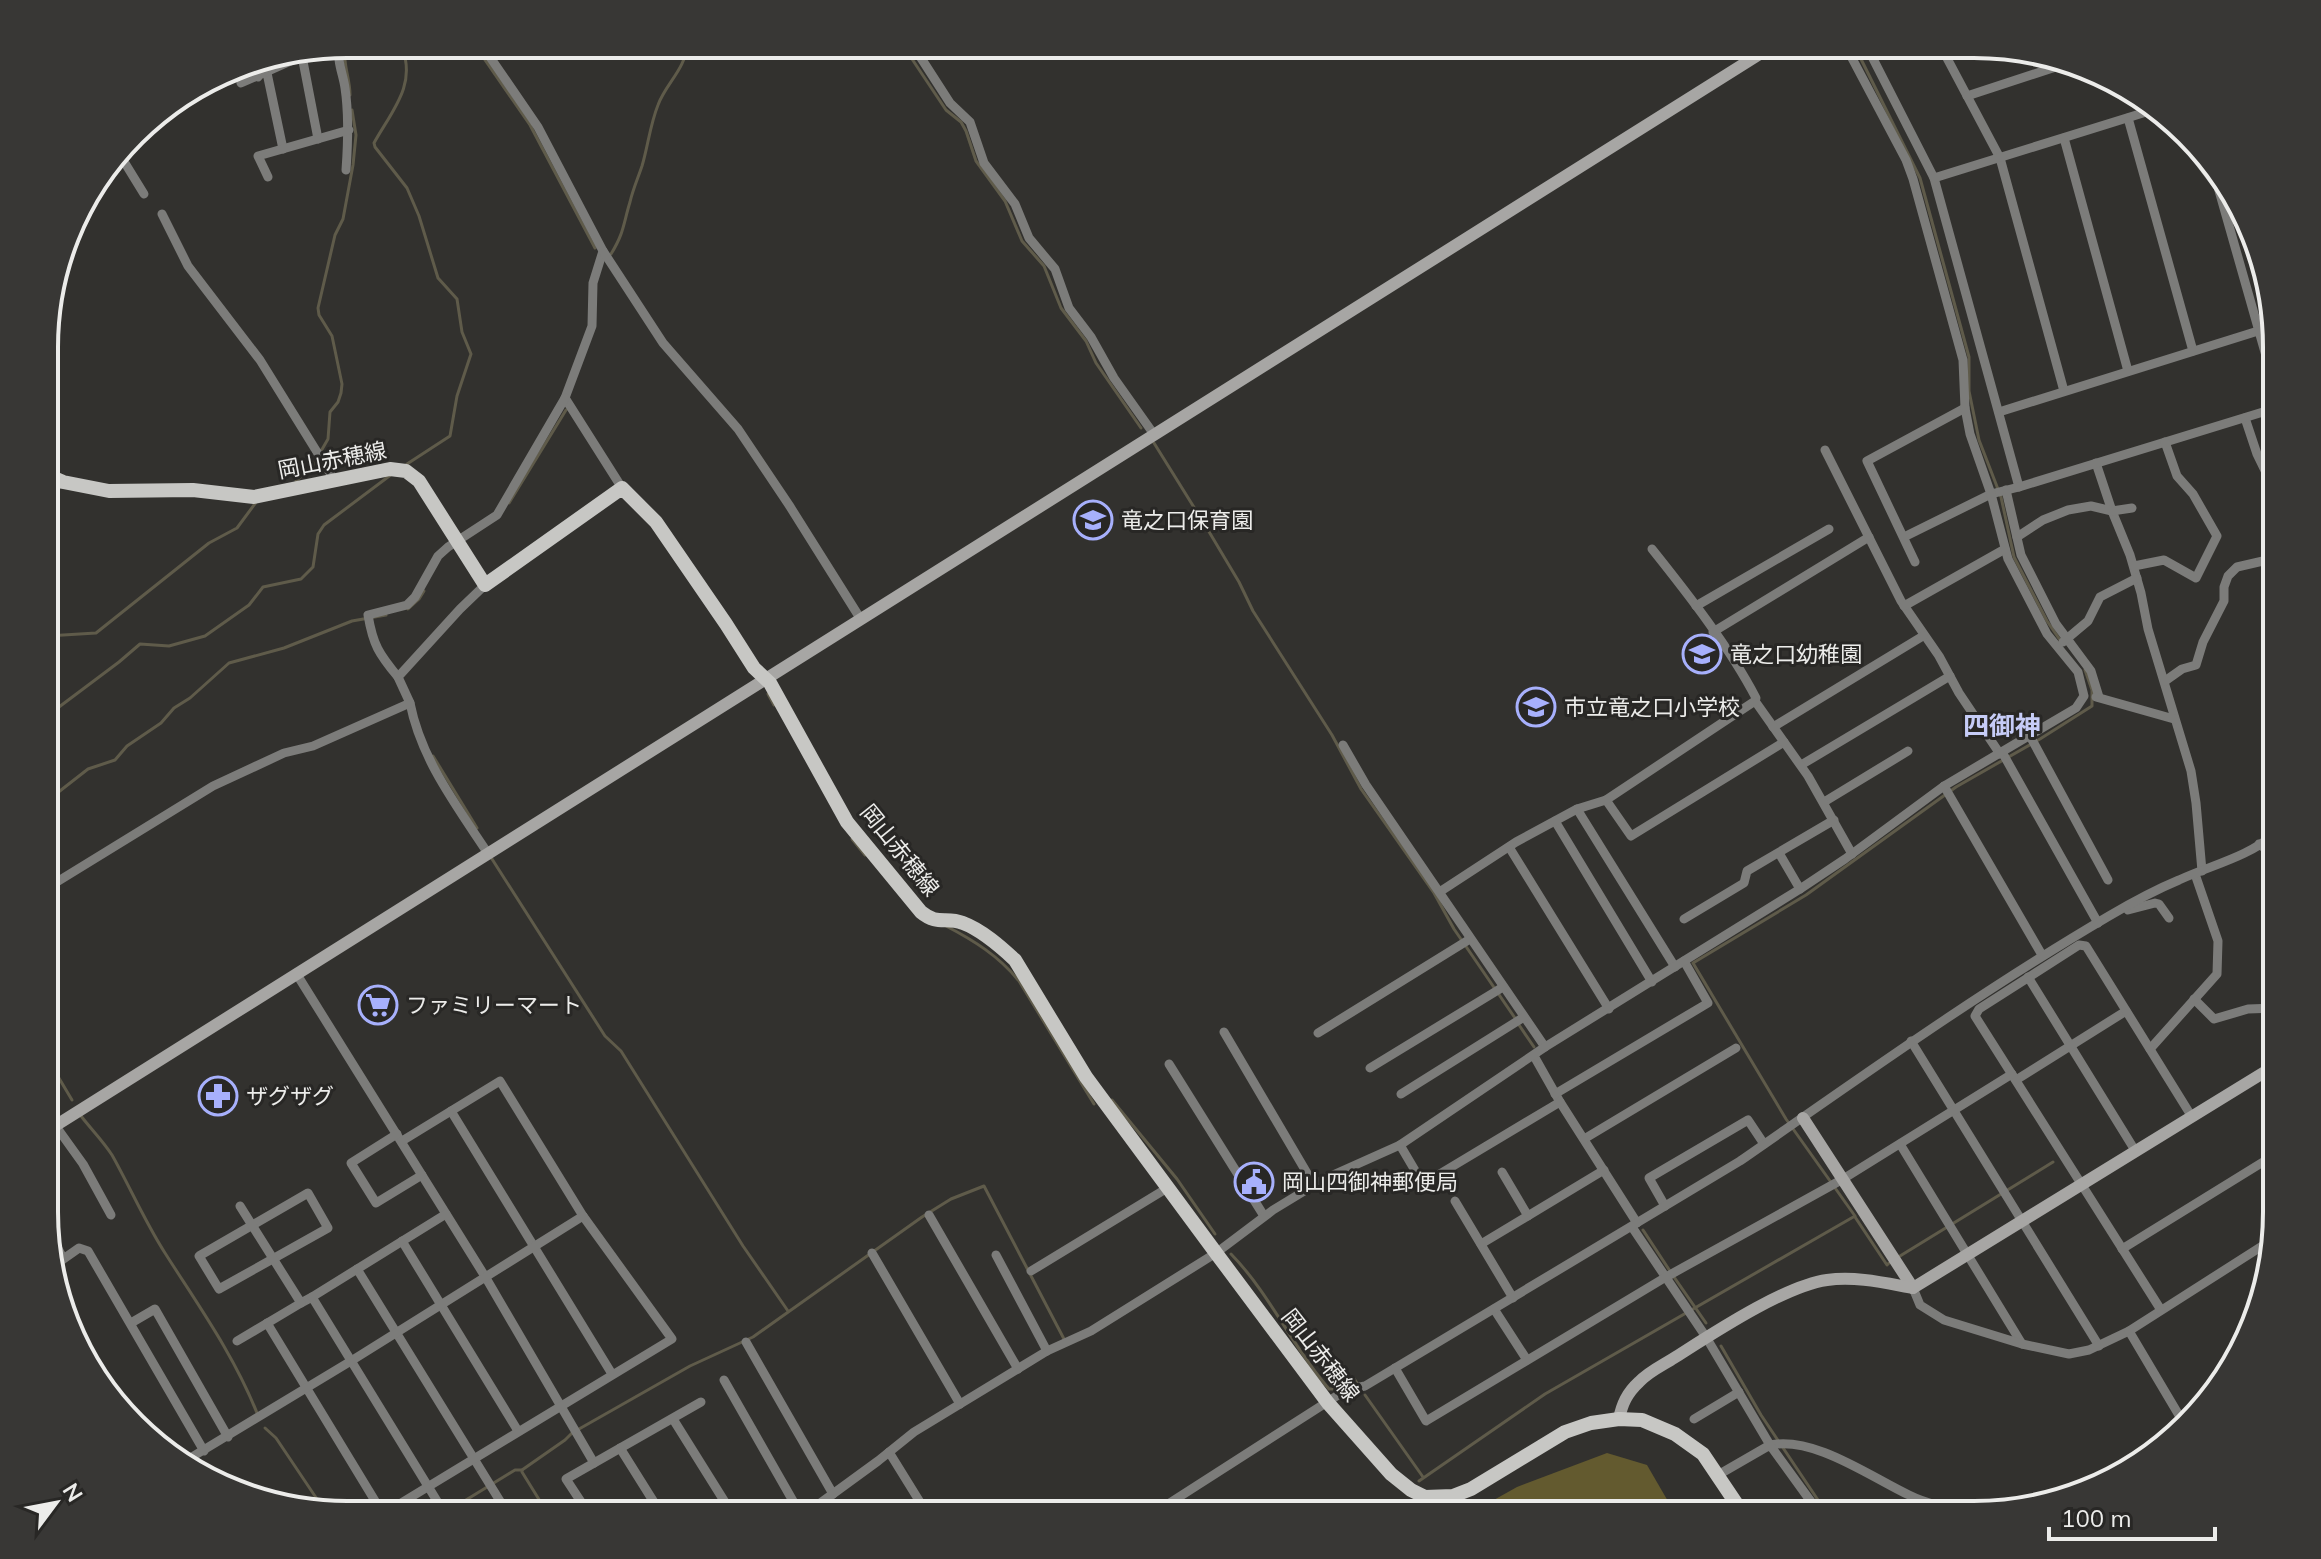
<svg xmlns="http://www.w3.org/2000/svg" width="2321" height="1559" font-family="Mulish,'Noto Sans JP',sans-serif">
  <rect width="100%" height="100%" fill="#32312e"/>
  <path fill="#635a2f" d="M 1607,1453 L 1647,1465 L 1676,1515 L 1467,1515 L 1517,1487 Z"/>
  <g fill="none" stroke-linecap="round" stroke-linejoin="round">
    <g stroke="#5f5b4a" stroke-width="3">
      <path d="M 347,44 C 341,62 350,76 350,95"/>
      <path d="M 474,44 L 530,125 L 595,248"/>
      <path d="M 902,44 L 946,110 L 961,122 L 966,131 L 976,161 L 1005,201 L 1022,241 L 1044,266 L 1061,308 L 1086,341 L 1096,363 L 1141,428"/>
      <path d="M 1854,45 L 1920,178 L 1969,357 L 1969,391 L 1979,440 L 2001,497 L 2014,557 L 2047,621 L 2060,640"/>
      <path d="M 402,48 C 417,85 391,112 374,143 L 375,147 L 407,188 L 419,216 L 438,278 L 457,299 L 462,332 L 471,354 L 457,396 L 450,436 L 407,464"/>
      <path d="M 611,254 C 624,233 623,225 630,202 C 633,189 638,178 642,166 C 648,146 650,125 658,105 C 666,83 686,69 687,44"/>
      <path d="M 1154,443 L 1205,525 L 1239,582 L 1253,611 L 1332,735 L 1361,789 L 1434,893 L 1454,929 L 1515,1018"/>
      <path d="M 296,481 L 313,465 L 328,439 L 330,412 L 338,402 L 341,393 L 342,384 L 332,336 L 319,315 L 318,308 L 335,235 L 343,219 L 353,165 L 356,135 L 352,110"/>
      <path d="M 509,503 L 566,410"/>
      <path d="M 408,609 L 419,599 L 424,591"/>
      <path d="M 47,636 L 96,633 L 209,543 L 237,528 L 257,501"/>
      <path d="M 768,694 L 774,705"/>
      <path d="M 47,716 L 119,662 L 140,644 L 169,646 L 205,636 L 249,605 L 263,587 L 301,579 L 313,567 L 318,534 L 324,525 L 392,474"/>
      <path d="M 433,756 L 477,828"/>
      <path d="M 47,801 L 88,769 L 115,760 L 127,746 L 161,723 L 174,708 L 190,698 L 229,663 L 284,648 L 352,621 L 386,615"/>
      <path d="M 852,839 L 865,855"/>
      <path d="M 492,859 L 605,1036 L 621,1051 L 743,1246 L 788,1311"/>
      <path d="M 946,926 C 973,940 999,956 1019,981 L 1094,1104"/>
      <path d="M 1519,1025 L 1534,1047"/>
      <path d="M 47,1058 L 72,1100"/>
      <path d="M 1112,1100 L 1177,1179 L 1215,1234"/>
      <path d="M 81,1116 C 91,1129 103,1141 112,1155 C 130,1187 145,1222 165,1253 C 198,1305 234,1355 257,1413"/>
      <path d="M 1855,1217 L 1887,1265 L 1889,1263"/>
      <path d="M 1643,1230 L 1670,1271"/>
      <path d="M 1231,1254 C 1271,1295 1292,1347 1329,1389 L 1333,1389 L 1353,1377 L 1357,1383"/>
      <path d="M 1900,1256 L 2053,1162"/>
      <path d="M 1674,1277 L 1706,1323"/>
      <path d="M 1721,1346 L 1761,1415 L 1822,1506 L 1847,1515"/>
      <path d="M 1365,1395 L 1423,1477"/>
      <path d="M 265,1428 L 276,1438 L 327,1514"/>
      <path d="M 522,1470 L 522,1472 L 548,1514"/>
      <path d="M 1419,1481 L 1545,1394 L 1855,1216 L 1786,1119 L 1693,963 L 1806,895 L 1956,787 L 2040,739 L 2092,706 L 2092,690 L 2085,670"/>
      <path d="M 448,1511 L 515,1470 L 522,1470 L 565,1440 L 572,1433 L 690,1366 L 753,1337 L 922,1217 L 951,1199 L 984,1186 L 1064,1339"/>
      <path d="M 1394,1515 L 1407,1502"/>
    </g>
    <g stroke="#7c7c7a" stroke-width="9">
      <path d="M 369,44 L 399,49 L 404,44"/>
      <path d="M 481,44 L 538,127 L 603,251 L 593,283 L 592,326 L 565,398 L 622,488"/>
      <path d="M 912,44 L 950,103 L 970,122 L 984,163 L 1015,204 L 1029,238 L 1055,269 L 1069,308 L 1091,337 L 1114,378 L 1153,433"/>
      <path d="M 340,45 C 336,61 343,73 345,88 C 349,115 348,143 346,170"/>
      <path d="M 1866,45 L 1934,178 L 2019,487"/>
      <path d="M 1940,45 L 2000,158 L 2064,391"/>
      <path d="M 302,56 L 318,139"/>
      <path d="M 250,63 L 258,77"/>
      <path d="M 267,73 L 283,149"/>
      <path d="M 241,83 L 302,56 L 333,47"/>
      <path d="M 1967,96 L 2074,61"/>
      <path d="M 2157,106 L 2218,187 L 2276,391"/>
      <path d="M 2128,118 L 2193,351"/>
      <path d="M 2064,138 L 2128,371"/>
      <path d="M 120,155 L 144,194"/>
      <path d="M 268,177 L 258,156 L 349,130"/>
      <path d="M 1934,178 L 2159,108"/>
      <path d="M 2218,187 L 2233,191"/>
      <path d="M 162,214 L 188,266 L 260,360 L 335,481"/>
      <path d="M 603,251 L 663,343 L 738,429 L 789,505 L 860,618"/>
      <path d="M 1999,412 L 2258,331"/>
      <path d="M 2245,418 L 2257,454 L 2275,491 L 2276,502"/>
      <path d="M 1825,450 L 1901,601 L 1939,656 L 1959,693 L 2000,754"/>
      <path d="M 2096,463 L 2112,511 L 2130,555 L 2141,593 L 2148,629 L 2191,771 L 2196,803 L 2202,871"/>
      <path d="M 2006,490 L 2021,555 L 2056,624 L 2091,671 L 2099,697"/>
      <path d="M 1904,537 L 1991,494 L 2019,487 L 2276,408"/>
      <path d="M 2017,537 L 2043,520 L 2068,510 L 2091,506 L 2112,511 L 2132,508"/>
      <path d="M 1652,549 C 1688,594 1730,648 1756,698 L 1755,701"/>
      <path d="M 1915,562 L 1867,461 L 1965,408"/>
      <path d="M 2134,566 L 2164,560 L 2196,578 L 2217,536 L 2193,494 L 2177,476 L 2165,442"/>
      <path d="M 1696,606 L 1829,529"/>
      <path d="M 1904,606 L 2005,549"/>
      <path d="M 1713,632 L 1869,537"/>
      <path d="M 2063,642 L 2088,621 L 2100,597 L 2137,578"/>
      <path d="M 398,677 C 379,654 373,645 368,615 L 407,605 L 415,597 L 438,556 L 448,547 L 497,515 L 565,398"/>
      <path d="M 2165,681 L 2182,669 L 2196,665 L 2203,642 L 2224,601 L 2224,587 L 2228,576 L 2237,567 L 2276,558"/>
      <path d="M 2096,697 L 2174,719"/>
      <path d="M 410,703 C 421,759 456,805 487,852"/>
      <path d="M 1773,727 L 1923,636"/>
      <path d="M 2030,736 L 2108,880"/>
      <path d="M 1343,745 L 1366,785 L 1545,1047"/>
      <path d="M 2002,752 L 2098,923"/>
      <path d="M 1801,765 L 1950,676"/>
      <path d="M 1944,786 L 2042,955"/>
      <path d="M 1606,800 L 1631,836 L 1784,742"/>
      <path d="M 1824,802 L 1908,751"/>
      <path d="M 1577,809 L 1675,967"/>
      <path d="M 1555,821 L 1652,982"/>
      <path d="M 2259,844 L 2276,856"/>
      <path d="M 1509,847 L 1609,1009"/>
      <path d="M 1779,853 L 1800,889"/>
      <path d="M 47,888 L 213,786 L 284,753 L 313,746 L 410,703 L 398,677 L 460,609 L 485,585"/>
      <path d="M 1441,891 L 1516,842 L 1577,809 L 1606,800 L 1755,701 L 1808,776 L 1852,854"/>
      <path d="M 2128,910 L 2155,903 L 2159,904 L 2169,918"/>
      <path d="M 1684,919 L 1744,883 L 1747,871 L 1834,820"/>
      <path d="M 296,973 L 486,1278 L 594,1463"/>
      <path d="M 2028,977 L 2136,1152"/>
      <path d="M 2194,999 L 2214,1019 L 2248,1009 L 2276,1008"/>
      <path d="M 1224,1032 L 1314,1185"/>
      <path d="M 1318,1033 L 1470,939"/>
      <path d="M 1911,1041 L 2099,1346"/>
      <path d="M 2150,1049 L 2217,974 L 2218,941 L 2195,874"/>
      <path d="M 1534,1056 L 1560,1102 L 1637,1223"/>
      <path d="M 1169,1064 L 1264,1216"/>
      <path d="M 1370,1068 L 1503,987"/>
      <path d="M 2264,1072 L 2276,1092"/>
      <path d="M 2016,1080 L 2126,1011"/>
      <path d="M 1401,1094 L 1524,1017"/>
      <path d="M 1555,1094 L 1708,1003 L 1684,961"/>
      <path d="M 451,1111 L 612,1374"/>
      <path d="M 55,1125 L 83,1164 L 111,1215"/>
      <path d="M 397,1134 L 351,1163 L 376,1203 L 422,1175"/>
      <path d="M 1584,1139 L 1736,1048"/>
      <path d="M 1900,1144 L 2022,1344"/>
      <path d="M 1400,1145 L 1423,1184 L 1560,1102"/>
      <path d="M 1502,1172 L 1528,1216"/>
      <path d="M 308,1193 L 328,1228 L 219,1289 L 199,1256 Z"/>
      <path d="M 1455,1201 L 1513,1298"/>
      <path d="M 240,1206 L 301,1303 L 312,1297 L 445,1514"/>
      <path d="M 1665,1206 L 1649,1178 L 1748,1120 L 1764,1144"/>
      <path d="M 929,1215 L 1018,1369"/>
      <path d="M 1632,1227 L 1706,1337 L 1770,1445 C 1814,1436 1869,1476 1909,1495 C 1931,1506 1956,1509 1981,1514"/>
      <path d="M 47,1228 L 63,1258"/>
      <path d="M 402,1241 L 518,1431"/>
      <path d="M 1481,1244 L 1604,1170"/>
      <path d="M 2122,1249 L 2276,1154"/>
      <path d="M 872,1253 L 960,1404"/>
      <path d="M 996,1255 L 1047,1351"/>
      <path d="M 52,1267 L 79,1248 L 88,1251 L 204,1451"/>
      <path d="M 357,1269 L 508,1514"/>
      <path d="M 1031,1271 L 1169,1187"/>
      <path d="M 1913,1288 L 1920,1305 L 1944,1320 L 2022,1344 L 2069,1354 L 2089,1350 L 2129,1331 L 2270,1241 L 2276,1234"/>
      <path d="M 312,1297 L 446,1214"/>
      <path d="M 1494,1309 L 1527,1360"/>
      <path d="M 2161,1310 L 1975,1016 L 1979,1009 L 2079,945 L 2086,946 L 2192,1117"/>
      <path d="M 131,1323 L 155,1309 L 228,1437"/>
      <path d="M 267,1323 L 383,1514 L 672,1339 L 583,1216 L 500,1081 L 402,1141"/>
      <path d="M 2129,1331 L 2183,1422"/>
      <path d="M 237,1341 L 301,1303"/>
      <path d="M 746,1342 L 833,1494"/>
      <path d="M 82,1356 L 90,1370"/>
      <path d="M 1395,1368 L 1426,1421 L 1666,1277 L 1843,1179 L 2012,1074"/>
      <path d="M 724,1380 L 801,1515"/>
      <path d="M 673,1419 L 733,1515"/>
      <path d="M 1694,1419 L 1739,1392"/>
      <path d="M 620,1448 L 662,1515"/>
      <path d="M 889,1452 L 928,1515"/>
      <path d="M 182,1463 L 351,1361 L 583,1216"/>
      <path d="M 1718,1475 L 1770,1445 L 1812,1503 L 1824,1515"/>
      <path d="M 589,1514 L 566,1479 L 701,1402"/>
      <path d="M 804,1515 L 878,1461 L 914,1432 L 1047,1351 L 1091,1331 L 1216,1253 L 1273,1210 L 1324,1179 L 1400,1145 L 1545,1047 L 1800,889 L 1845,859 L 1944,786 L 2076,708 L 2084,696 L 2078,672 L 2047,634 L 2008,559 L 1991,494 L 1970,434 L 1965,408 L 1963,360 L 1913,179 L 1906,160 L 1845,45"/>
      <path d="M 1151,1515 L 1346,1390 L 1365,1386 L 1740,1161 C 1861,1077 1981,991 2109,916 C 2131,903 2155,890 2179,880 C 2214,864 2246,858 2276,833"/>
      <path d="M 1413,1515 L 1425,1497"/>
      <path d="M 1784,1515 L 1794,1509 L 1798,1515"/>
    </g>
    <g stroke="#a7a6a4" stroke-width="12">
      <path d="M 1803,1118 L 1913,1288"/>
      <path d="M 47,1131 L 1774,45"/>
      <path d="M 1619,1419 C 1622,1404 1627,1393 1639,1382 C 1648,1372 1663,1365 1674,1358 C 1712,1334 1784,1286 1827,1280 C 1856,1276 1885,1283 1913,1288 L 2276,1065"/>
    </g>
    <path stroke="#c7c7c4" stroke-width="14" d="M 47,475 L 63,482 L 109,491 L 193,490 L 254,497 L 390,469 L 406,471 L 419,481 L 485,585 L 622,488 L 656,522 L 726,624 L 754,668 L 770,683 L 847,822 L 921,912 C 938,926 946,916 963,923 C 982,930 1001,947 1015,960 L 1086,1077 L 1216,1253 L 1328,1403 L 1391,1474 L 1411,1490 L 1425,1497 L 1453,1496 L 1471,1489 L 1565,1432 L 1591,1423 L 1619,1419 L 1642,1420 L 1675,1434 L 1703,1454 L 1744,1515"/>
  </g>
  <defs>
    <g id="school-ring" transform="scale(2)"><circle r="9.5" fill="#282725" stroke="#a7b0fc" stroke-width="1.5"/><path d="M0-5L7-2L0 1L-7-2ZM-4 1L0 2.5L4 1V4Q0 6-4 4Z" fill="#a7b0fc"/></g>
    <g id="supermarket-ring" transform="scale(2)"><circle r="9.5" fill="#282725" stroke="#a7b0fc" stroke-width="1.5"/><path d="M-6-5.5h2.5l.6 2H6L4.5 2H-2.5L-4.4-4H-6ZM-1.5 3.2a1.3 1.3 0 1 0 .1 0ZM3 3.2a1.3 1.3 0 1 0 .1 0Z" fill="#a7b0fc"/></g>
    <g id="pharmacy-ring" transform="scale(2)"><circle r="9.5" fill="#282725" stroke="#a7b0fc" stroke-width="1.5"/><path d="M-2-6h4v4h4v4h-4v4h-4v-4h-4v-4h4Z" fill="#a7b0fc"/></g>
    <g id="civic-ring" transform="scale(2)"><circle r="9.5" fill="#282725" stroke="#a7b0fc" stroke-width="1.5"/><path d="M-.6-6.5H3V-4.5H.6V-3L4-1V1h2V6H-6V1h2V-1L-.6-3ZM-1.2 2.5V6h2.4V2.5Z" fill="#a7b0fc"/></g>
  </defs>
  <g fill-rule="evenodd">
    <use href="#school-ring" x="1093" y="520"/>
    <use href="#school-ring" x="1702" y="654"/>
    <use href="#school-ring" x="1536" y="707"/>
    <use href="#supermarket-ring" x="378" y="1005"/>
    <use href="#pharmacy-ring" x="218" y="1096"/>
    <use href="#civic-ring" x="1254" y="1182"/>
  </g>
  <g text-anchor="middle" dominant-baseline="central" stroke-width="6" stroke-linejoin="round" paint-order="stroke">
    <g font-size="22" fill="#ececea" stroke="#282725">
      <text transform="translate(332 460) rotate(-11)">岡山赤穂線</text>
      <text transform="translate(900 850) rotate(51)">岡山赤穂線</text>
      <text transform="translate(1321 1355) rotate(52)">岡山赤穂線</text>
    </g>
    <g font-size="22" fill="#ececea" stroke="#282725" text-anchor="start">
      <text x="1121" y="520">竜之口保育園</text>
      <text x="1730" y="654">竜之口幼稚園</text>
      <text x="1564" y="707">市立竜之口小学校</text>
      <text x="406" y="1005">ファミリーマート</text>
      <text x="246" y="1096">ザグザグ</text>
      <text x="1282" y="1182">岡山四御神郵便局</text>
    </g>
    <g font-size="26" font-weight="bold" fill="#c6ccf7" stroke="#282725">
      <text x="2002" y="725">四御神</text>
    </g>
  </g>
  <path d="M0 0H2321V1559H0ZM347 58H1974A289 289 0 0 1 2263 347V1212A289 289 0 0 1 1974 1501H347A289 289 0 0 1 58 1212V347A289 289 0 0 1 347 58Z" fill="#383735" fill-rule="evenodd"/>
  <path fill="none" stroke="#ececea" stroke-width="4" d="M347 58H1974A289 289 0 0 1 2263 347V1212A289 289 0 0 1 1974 1501H347A289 289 0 0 1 58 1212V347A289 289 0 0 1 347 58Z"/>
  <g transform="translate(56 1503) rotate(58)" stroke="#282725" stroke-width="6" paint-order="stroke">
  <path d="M0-6L14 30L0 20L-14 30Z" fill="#ececea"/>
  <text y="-12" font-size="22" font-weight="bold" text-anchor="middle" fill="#ececea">N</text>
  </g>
  <path d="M2049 1527v12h166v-12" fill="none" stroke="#ececea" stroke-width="4"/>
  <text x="2061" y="1527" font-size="24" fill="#ececea" stroke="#282725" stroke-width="6" paint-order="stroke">100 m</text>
</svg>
